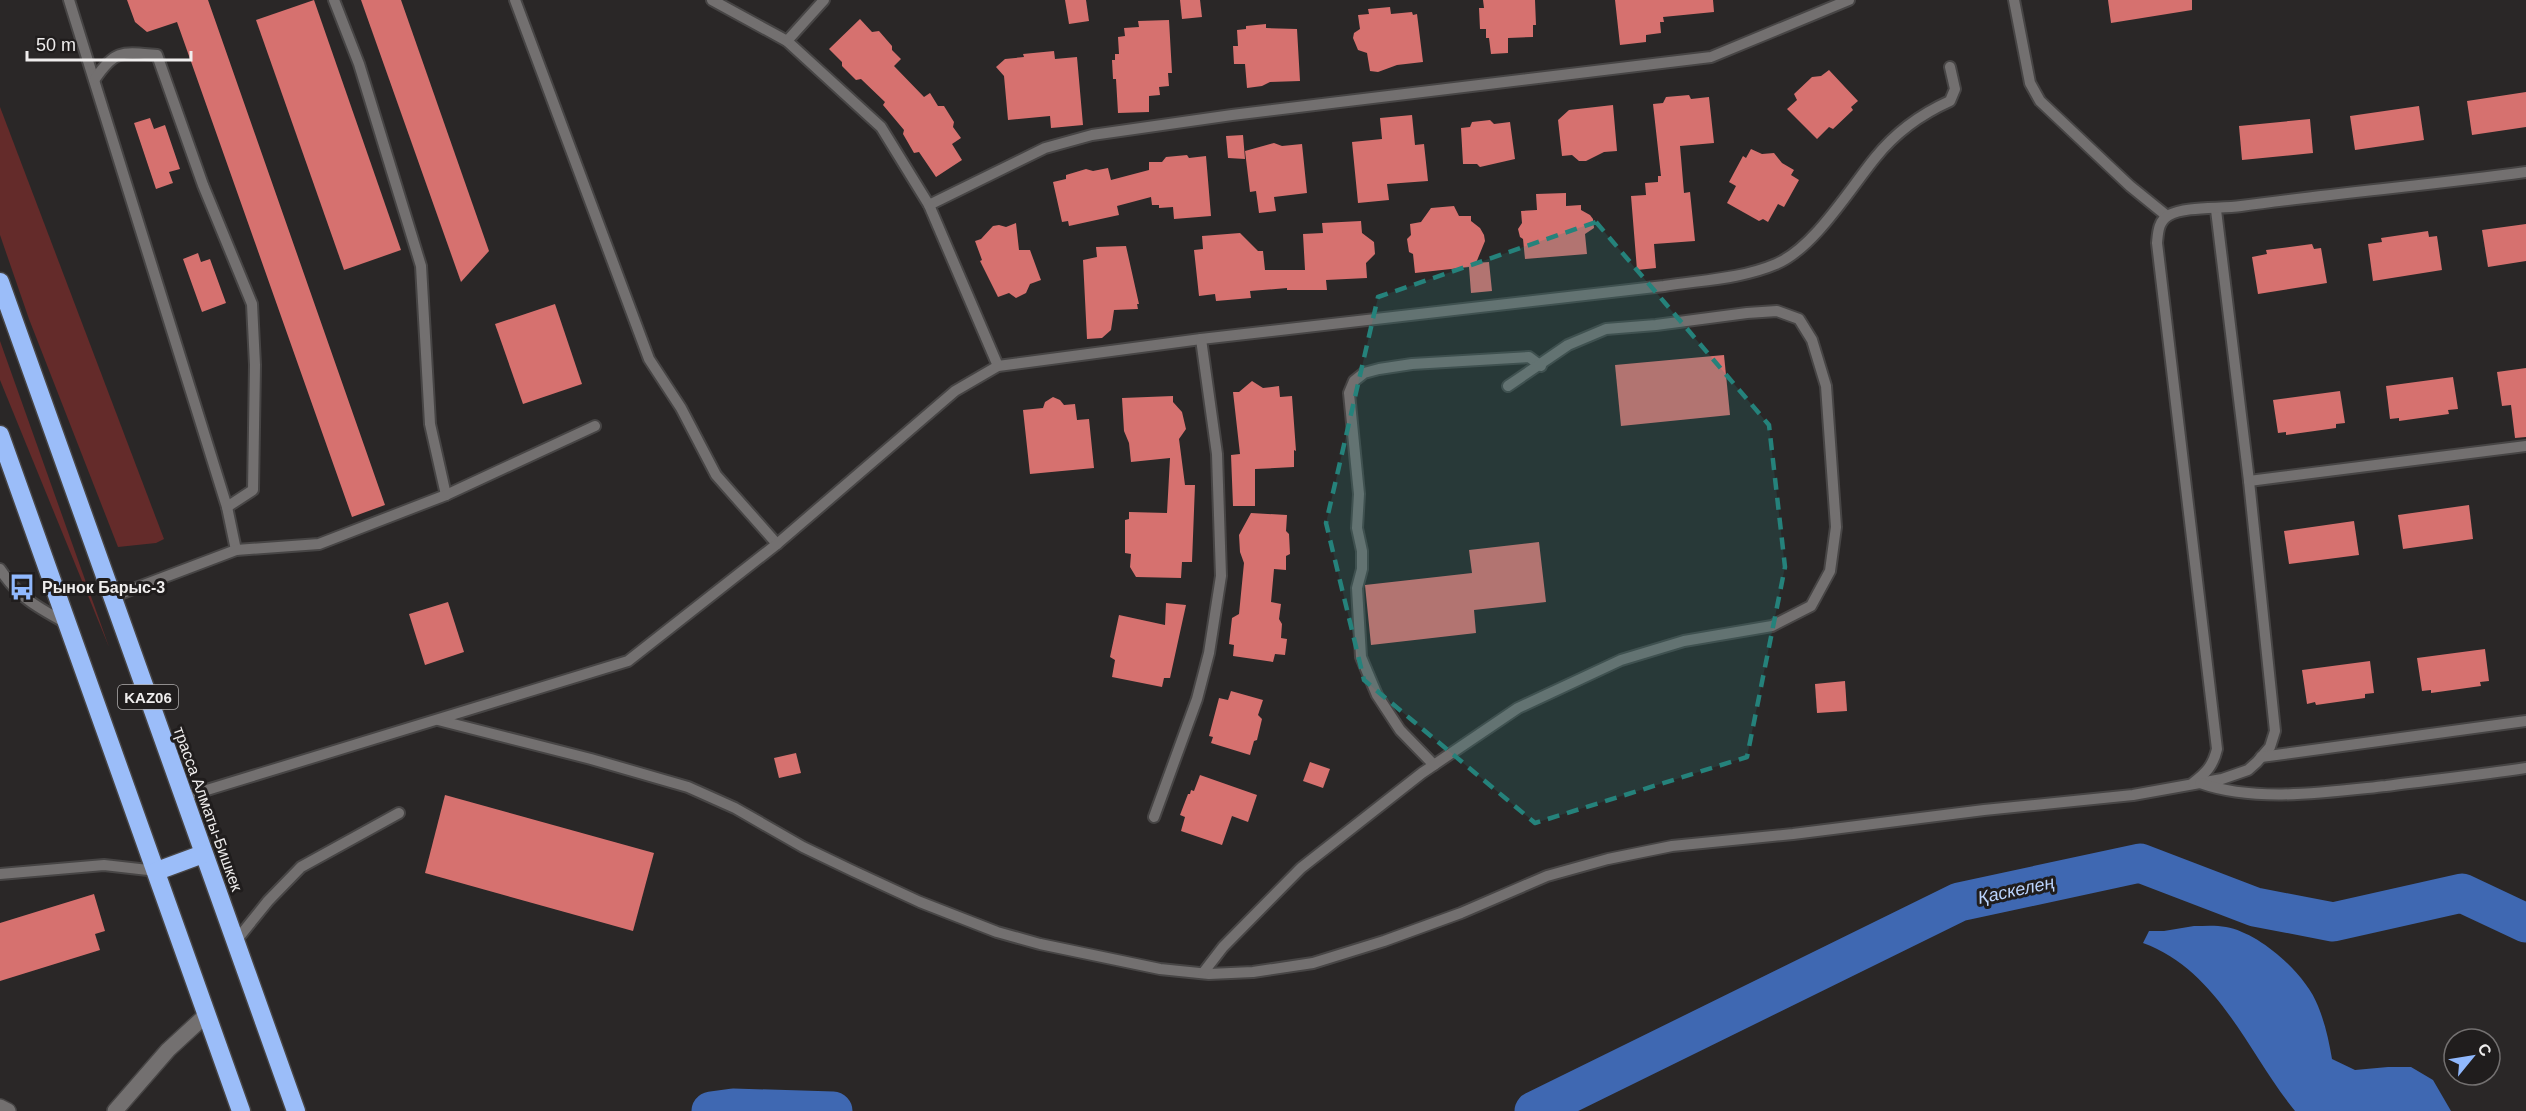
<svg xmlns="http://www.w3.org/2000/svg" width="2526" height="1111" font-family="Helvetica,sans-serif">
  <rect width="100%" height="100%" fill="#2a2727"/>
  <g fill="#642b2a">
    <path d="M 0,107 L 164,539 L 156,543 L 118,547 L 29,319 L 0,235 Z"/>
    <path d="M 0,341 L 109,647 L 0,380 Z"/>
  </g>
  <path fill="#3f68b2" d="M 2194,926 C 2204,926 2216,925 2226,927 C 2260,933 2306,974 2318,1006 C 2325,1023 2329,1041 2332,1059 L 2355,1070 L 2388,1067 L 2411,1067 L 2433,1080 L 2451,1111 L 2295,1111 C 2247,1052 2219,971 2143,943 L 2149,931 L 2164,931 Z"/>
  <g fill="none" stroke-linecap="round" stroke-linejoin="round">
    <g stroke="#3f68b2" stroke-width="39">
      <path d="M 711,1111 L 733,1108 L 833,1111"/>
      <path d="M 1534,1111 L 1959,902 L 2140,863 L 2255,907 L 2333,922 L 2462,893 L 2526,923"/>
    </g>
  </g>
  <g fill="#d6716f">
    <path d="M 127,0 L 208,0 L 385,505 L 352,517 L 177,22 L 147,32 L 135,22 Z"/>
    <path d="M 314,0 L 401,250 L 344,270 L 256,20 Z"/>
    <path d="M 361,0 L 401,0 L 489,251 L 461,282 Z"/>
    <path d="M 1065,0 L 1086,0 L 1089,21 L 1069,24 Z"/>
    <path d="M 1180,0 L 1200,0 L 1202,17 L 1182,19 Z"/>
    <path d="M 1483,0 L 1535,0 L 1536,25 L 1533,25 L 1533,37 L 1508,38 L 1508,53 L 1491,54 L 1489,38 L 1486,38 L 1486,29 L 1480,29 L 1479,8 L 1484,8 Z"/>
    <path d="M 1615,0 L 1713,0 L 1714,12 L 1663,17 L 1664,22 L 1660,22 L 1661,33 L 1646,35 L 1646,42 L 1620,45 Z"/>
    <path d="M 2108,0 L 2192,0 L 2192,10 L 2111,23 Z"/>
    <path d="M 1390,7 L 1391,14 L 1412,12 L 1413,15 L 1417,14 L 1423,62 L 1397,65 L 1378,72 L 1370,71 L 1367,53 L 1358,50 L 1353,38 L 1354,33 L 1360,29 L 1358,15 L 1369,14 L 1368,9 Z"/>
    <path d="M 860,19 L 872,32 L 879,31 L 892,46 L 892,50 L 901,59 L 894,66 L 924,97 L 930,93 L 938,106 L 944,106 L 954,122 L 953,127 L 961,138 L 952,144 L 962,160 L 936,177 L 919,152 L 914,153 L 903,134 L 904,130 L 883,105 L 885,102 L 861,79 L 856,80 L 842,66 L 842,62 L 829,49 Z"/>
    <path d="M 1169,20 L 1172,73 L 1168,73 L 1169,86 L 1159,87 L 1160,95 L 1149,96 L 1149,112 L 1118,113 L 1116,79 L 1113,79 L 1112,60 L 1115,60 L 1115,54 L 1119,54 L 1118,37 L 1125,36 L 1124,28 L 1139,27 L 1138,21 Z"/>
    <path d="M 1266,24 L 1266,28 L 1297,29 L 1300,81 L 1270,82 L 1262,86 L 1247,88 L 1245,64 L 1234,64 L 1233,46 L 1238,46 L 1237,30 L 1246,29 L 1246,26 Z"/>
    <path d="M 1054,51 L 1055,59 L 1077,57 L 1083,125 L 1051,128 L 1050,116 L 1008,120 L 1004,76 L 996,67 L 1005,59 L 1024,57 L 1023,54 Z"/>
    <path d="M 1829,70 L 1858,101 L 1851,107 L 1853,110 L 1833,129 L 1829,127 L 1817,139 L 1787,109 L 1797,100 L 1794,94 L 1812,77 L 1821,76 Z"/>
    <path d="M 2526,92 L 2526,127 L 2472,135 L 2467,101 Z"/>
    <path d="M 1689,95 L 1691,99 L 1709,97 L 1714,143 L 1680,146 L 1684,193 L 1690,192 L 1695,241 L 1654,244 L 1656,268 L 1637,270 L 1631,196 L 1646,195 L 1645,183 L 1658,182 L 1658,176 L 1661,176 L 1653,104 L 1663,103 L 1666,97 Z"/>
    <path d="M 1613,105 L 1617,151 L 1604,152 L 1586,161 L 1579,161 L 1572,155 L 1562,156 L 1558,120 L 1569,110 Z"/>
    <path d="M 2419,106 L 2424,140 L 2355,150 L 2350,116 Z"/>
    <path d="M 1412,115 L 1415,145 L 1424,144 L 1428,181 L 1387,184 L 1389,200 L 1358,203 L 1352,142 L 1382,139 L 1380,118 Z"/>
    <path d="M 150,118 L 154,129 L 165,125 L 180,169 L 169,172 L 173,183 L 156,189 L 134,123 Z"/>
    <path d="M 2310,119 L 2313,153 L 2242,160 L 2239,126 Z"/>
    <path d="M 1490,120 L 1494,124 L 1510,122 L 1515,159 L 1480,167 L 1477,164 L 1463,164 L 1461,128 L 1470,127 L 1472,122 Z"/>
    <path d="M 1243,135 L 1245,159 L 1228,158 L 1226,136 Z"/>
    <path d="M 1274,143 L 1282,146 L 1302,144 L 1307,193 L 1274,197 L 1276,211 L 1259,213 L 1256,191 L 1250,192 L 1245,151 Z"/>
    <path d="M 1751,149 L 1762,154 L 1774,153 L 1782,163 L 1794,170 L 1791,175 L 1799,180 L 1784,207 L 1778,204 L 1768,222 L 1763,219 L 1759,221 L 1727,203 L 1736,186 L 1729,182 L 1743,156 L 1746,158 Z"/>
    <path d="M 1187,155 L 1189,158 L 1206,156 L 1211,216 L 1174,219 L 1173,207 L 1159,208 L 1159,205 L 1152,205 L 1151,197 L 1117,206 L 1119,215 L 1069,226 L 1068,221 L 1062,222 L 1053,182 L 1066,179 L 1066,175 L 1086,169 L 1093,171 L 1108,168 L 1111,180 L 1149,170 L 1149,162 L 1162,162 L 1166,157 Z"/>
    <path d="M 1566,193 L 1566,206 L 1581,205 L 1581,210 L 1590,215 L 1593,219 L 1594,228 L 1585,234 L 1587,254 L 1525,259 L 1523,239 L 1520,237 L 1518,229 L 1522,223 L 1521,211 L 1537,210 L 1536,194 Z"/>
    <path d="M 1454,206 L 1459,216 L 1471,216 L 1471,221 L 1480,228 L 1484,235 L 1485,241 L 1476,263 L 1489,262 L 1492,291 L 1471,293 L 1469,267 L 1415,273 L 1413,254 L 1409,252 L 1407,239 L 1411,235 L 1410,224 L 1421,222 L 1431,208 Z"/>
    <path d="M 1361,221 L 1362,233 L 1374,242 L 1375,254 L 1366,263 L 1367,278 L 1326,280 L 1327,290 L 1287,290 L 1287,288 L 1250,291 L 1251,298 L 1216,301 L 1215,294 L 1199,296 L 1194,250 L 1203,249 L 1202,236 L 1240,233 L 1258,251 L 1263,251 L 1265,270 L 1305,270 L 1303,234 L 1323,233 L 1322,223 Z"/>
    <path d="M 1016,223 L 1019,250 L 1030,250 L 1041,280 L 1030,284 L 1026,293 L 1016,298 L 1009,293 L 998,297 L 980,261 L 982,260 L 975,241 L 981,239 L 993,226 L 999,225 L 1006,227 Z"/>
    <path d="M 2526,224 L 2526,261 L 2488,267 L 2482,230 Z"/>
    <path d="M 2428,231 L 2429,237 L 2437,236 L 2442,270 L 2373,281 L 2368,244 L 2382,242 L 2381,238 Z"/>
    <path d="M 2312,244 L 2314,249 L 2321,248 L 2327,283 L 2258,294 L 2252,257 L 2267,254 L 2266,250 Z"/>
    <path d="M 1126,246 L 1139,304 L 1137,304 L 1138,309 L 1114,310 L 1111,330 L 1102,338 L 1087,339 L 1083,260 L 1097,257 L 1096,247 Z"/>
    <path d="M 198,253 L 201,262 L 210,259 L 226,303 L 202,312 L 183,259 Z"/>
    <path d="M 555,304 L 582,384 L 523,404 L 495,324 Z"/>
    <path d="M 1724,355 L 1730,415 L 1621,426 L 1615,365 Z"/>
    <path d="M 2526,368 L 2526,437 L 2515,438 L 2511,405 L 2502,406 L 2497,372 Z"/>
    <path d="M 2453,377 L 2458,409 L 2448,410 L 2449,414 L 2399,421 L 2399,418 L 2390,419 L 2386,386 Z"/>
    <path d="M 1252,381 L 1263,388 L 1279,386 L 1280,397 L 1292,396 L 1296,451 L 1294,450 L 1294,467 L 1255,469 L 1255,506 L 1233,506 L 1231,455 L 1240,454 L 1233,392 L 1239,392 Z"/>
    <path d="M 2340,391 L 2345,423 L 2336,424 L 2336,428 L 2286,435 L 2286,432 L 2278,433 L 2273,400 Z"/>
    <path d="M 1173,396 L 1173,402 L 1182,412 L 1186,429 L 1179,439 L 1185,485 L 1195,485 L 1192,562 L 1182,562 L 1181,578 L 1136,577 L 1130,567 L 1131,554 L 1125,553 L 1125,520 L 1129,519 L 1129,512 L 1167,513 L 1170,458 L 1131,462 L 1129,443 L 1124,431 L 1122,398 Z"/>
    <path d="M 1053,397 L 1060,400 L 1064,405 L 1075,404 L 1077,420 L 1089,419 L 1094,468 L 1030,474 L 1023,410 L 1043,408 L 1045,402 Z"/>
    <path d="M 2469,505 L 2473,539 L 2403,549 L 2398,515 Z"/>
    <path d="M 1251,513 L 1287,515 L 1286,531 L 1289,534 L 1290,554 L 1286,556 L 1286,570 L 1274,569 L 1271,602 L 1281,604 L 1279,619 L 1282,624 L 1281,638 L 1287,639 L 1285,655 L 1275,654 L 1273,662 L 1233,656 L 1234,645 L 1229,644 L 1232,618 L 1239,614 L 1244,563 L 1240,552 L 1239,535 Z"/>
    <path d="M 2354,521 L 2359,555 L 2289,564 L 2284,531 Z"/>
    <path d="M 1539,542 L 1546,602 L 1474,610 L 1476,633 L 1371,645 L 1365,585 L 1472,573 L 1469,550 Z"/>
    <path d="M 448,602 L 464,652 L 425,665 L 409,614 Z"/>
    <path d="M 1166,603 L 1186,605 L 1170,678 L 1164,678 L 1162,687 L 1112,677 L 1115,660 L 1110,657 L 1119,615 L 1165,625 Z"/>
    <path d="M 2485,649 L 2489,681 L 2480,682 L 2481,686 L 2431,693 L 2431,690 L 2422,691 L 2417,658 Z"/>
    <path d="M 2370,661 L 2374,693 L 2365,694 L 2365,698 L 2316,705 L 2315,702 L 2307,704 L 2302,670 Z"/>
    <path d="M 1845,681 L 1847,711 L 1817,713 L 1815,684 Z"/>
    <path d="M 1231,691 L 1263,700 L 1258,715 L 1262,719 L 1257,740 L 1254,741 L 1250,755 L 1211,743 L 1213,737 L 1209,736 L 1219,698 L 1228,700 Z"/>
    <path d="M 796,753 L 801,773 L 779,778 L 774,758 Z"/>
    <path d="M 1310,762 L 1330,769 L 1323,788 L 1303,781 Z"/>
    <path d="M 1200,775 L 1257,795 L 1248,822 L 1232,816 L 1222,845 L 1181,831 L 1185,817 L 1180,815 L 1188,794 L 1190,794 L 1191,790 L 1194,791 Z"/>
    <path d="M 445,795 L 654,853 L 633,931 L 425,873 Z"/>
    <path d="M 94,894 L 105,931 L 95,934 L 100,950 L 0,981 L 0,923 Z"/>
  </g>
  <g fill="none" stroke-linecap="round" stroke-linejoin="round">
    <g stroke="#474545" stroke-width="14">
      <g id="lane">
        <path d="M 69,0 L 227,507 L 236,550"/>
        <path d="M 334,0 L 359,64 L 421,266 L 430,424 L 446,495"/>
        <path d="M 515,0 L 649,359 L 681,408 L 716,475 L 777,544"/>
        <path d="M 712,0 L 787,41 L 881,127 L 929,205 L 998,366"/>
        <path d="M 2014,0 L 2030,83 L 2040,101 L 2130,186 L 2167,216"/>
        <path d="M 787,41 L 824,0"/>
        <path d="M 95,79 C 115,49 123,52 157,55 L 203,185 L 252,304 L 255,365 L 253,490 L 227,507"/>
        <path d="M 929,205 L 1045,148 L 1092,135 L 1232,115 L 1711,57 L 1849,0"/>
        <path d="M 2249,481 L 2526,446"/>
        <path d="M 0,569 C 18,597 37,607 66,623"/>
        <path d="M 112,597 L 236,550 L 319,544 L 446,495 L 595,426"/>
        <path d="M 438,720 L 591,759 L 688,787 L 735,808 L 803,847 L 853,871 L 920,902 L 997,932 L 1040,944 L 1160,969 L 1209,974 L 1253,972 L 1313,963 L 1384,941 L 1461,913 L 1547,876 L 1608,859 L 1672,846 L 1793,834 L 1984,810 L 2133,795 L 2222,779 L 2248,770 L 2257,762 L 2270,747 L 2275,731 L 2249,481 L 2216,210"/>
        <path d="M 2261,757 L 2526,721"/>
        <path d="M 1434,765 L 1400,730 L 1377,695 L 1361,657 L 1357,588 L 1362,569 L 1362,551 L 1357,528 L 1359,494 L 1349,393 L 1354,381 L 1364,373 L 1379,369 L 1412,364 L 1529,357 L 1541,366"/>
        <path d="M 2193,783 C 2206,773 2213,766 2217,749 L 2157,243 C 2158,233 2158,221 2169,215 C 2186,206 2220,209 2241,206 C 2336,193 2431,185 2526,172"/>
        <path d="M 2200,783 C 2256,803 2328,792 2386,786 C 2432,780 2479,775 2526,768"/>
        <path d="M 184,797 L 628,661 L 777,544 L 955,391 L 998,366 L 1201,339 L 1664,286 C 1701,280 1741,279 1776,264 C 1814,248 1849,190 1875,158 C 1895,133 1921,114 1950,101 L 1955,89 L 1950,67"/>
        <path d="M 1154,817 L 1197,699 L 1209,653 L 1221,576 L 1217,454 L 1201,339"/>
        <path d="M 0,874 L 104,865 L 157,871"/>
        <path d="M 235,942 L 268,901 L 301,867 L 399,813"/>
        <path d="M 1203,973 L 1223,947 L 1301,868 L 1422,773 L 1518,708 L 1621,660 L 1684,641 L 1772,626 L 1811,606 L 1830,571 L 1836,527 L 1826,386 L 1812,340 L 1799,319 L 1777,311 L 1747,313 L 1656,325 L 1606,329 L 1568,345 L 1508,386"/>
      </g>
    </g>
    <g stroke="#474545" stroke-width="18">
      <g id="street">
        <path d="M 0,1107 L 8,1111"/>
        <path d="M 115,1111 L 168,1050 L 206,1015"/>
      </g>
    </g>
    <g stroke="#474545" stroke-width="21">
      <g id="highway">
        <path d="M 0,282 L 296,1111"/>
        <path d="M 0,435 L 241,1111"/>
        <path d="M 157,871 L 203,854"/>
      </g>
    </g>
    <use href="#lane" stroke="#737070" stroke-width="10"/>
    <use href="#street" stroke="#737070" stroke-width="15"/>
    <use href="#highway" stroke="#9bbdf9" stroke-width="18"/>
  </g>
  <path fill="#25827b" fill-opacity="0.2" stroke="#25827b" stroke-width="4.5" stroke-dasharray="12 8" stroke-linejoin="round" d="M 1596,222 L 1769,425 L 1785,567 L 1747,757 L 1535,823 L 1364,680 L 1326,523 L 1378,297 Z"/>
  <defs>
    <g id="bus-bare" transform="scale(2.07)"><path d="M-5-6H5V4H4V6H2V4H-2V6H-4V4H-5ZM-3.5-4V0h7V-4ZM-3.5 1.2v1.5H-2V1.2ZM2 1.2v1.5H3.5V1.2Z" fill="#90b8fd" stroke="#201d1d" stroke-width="2.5" paint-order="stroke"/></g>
  </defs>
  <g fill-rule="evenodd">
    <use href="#bus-bare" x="22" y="587"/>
  </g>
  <g text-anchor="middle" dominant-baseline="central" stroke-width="6" stroke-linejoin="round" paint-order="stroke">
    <rect fill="#201d1d" stroke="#b1afaf" stroke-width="1.5" x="118" y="685" width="60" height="24" rx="4.5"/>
    <g font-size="15" font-weight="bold" fill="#efeded">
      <text x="148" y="697">KАZ06</text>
    </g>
    <g font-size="16" font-weight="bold" fill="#efeded" stroke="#201d1d" text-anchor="start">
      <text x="42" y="587">Рынок Барыс-3</text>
    </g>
    <g font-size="16" fill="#efeded" stroke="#201d1d">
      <text transform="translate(208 809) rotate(70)">трасса Алматы-Бишкек</text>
    </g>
    <g font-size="18" font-style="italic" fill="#bbd3fc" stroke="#201d1d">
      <text transform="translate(2016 890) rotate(-12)">Қаскелең</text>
    </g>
  </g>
  <g transform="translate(2472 1057) rotate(60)"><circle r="28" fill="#201d1d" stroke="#737070" stroke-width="1.5"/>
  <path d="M0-4.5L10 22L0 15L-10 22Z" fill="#90b8fd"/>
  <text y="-9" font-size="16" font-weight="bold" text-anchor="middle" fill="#efeded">С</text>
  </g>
  <path d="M27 51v9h164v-9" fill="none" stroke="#efeded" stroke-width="3"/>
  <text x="36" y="51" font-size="18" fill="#efeded" stroke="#201d1d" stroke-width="4.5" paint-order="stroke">50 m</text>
</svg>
